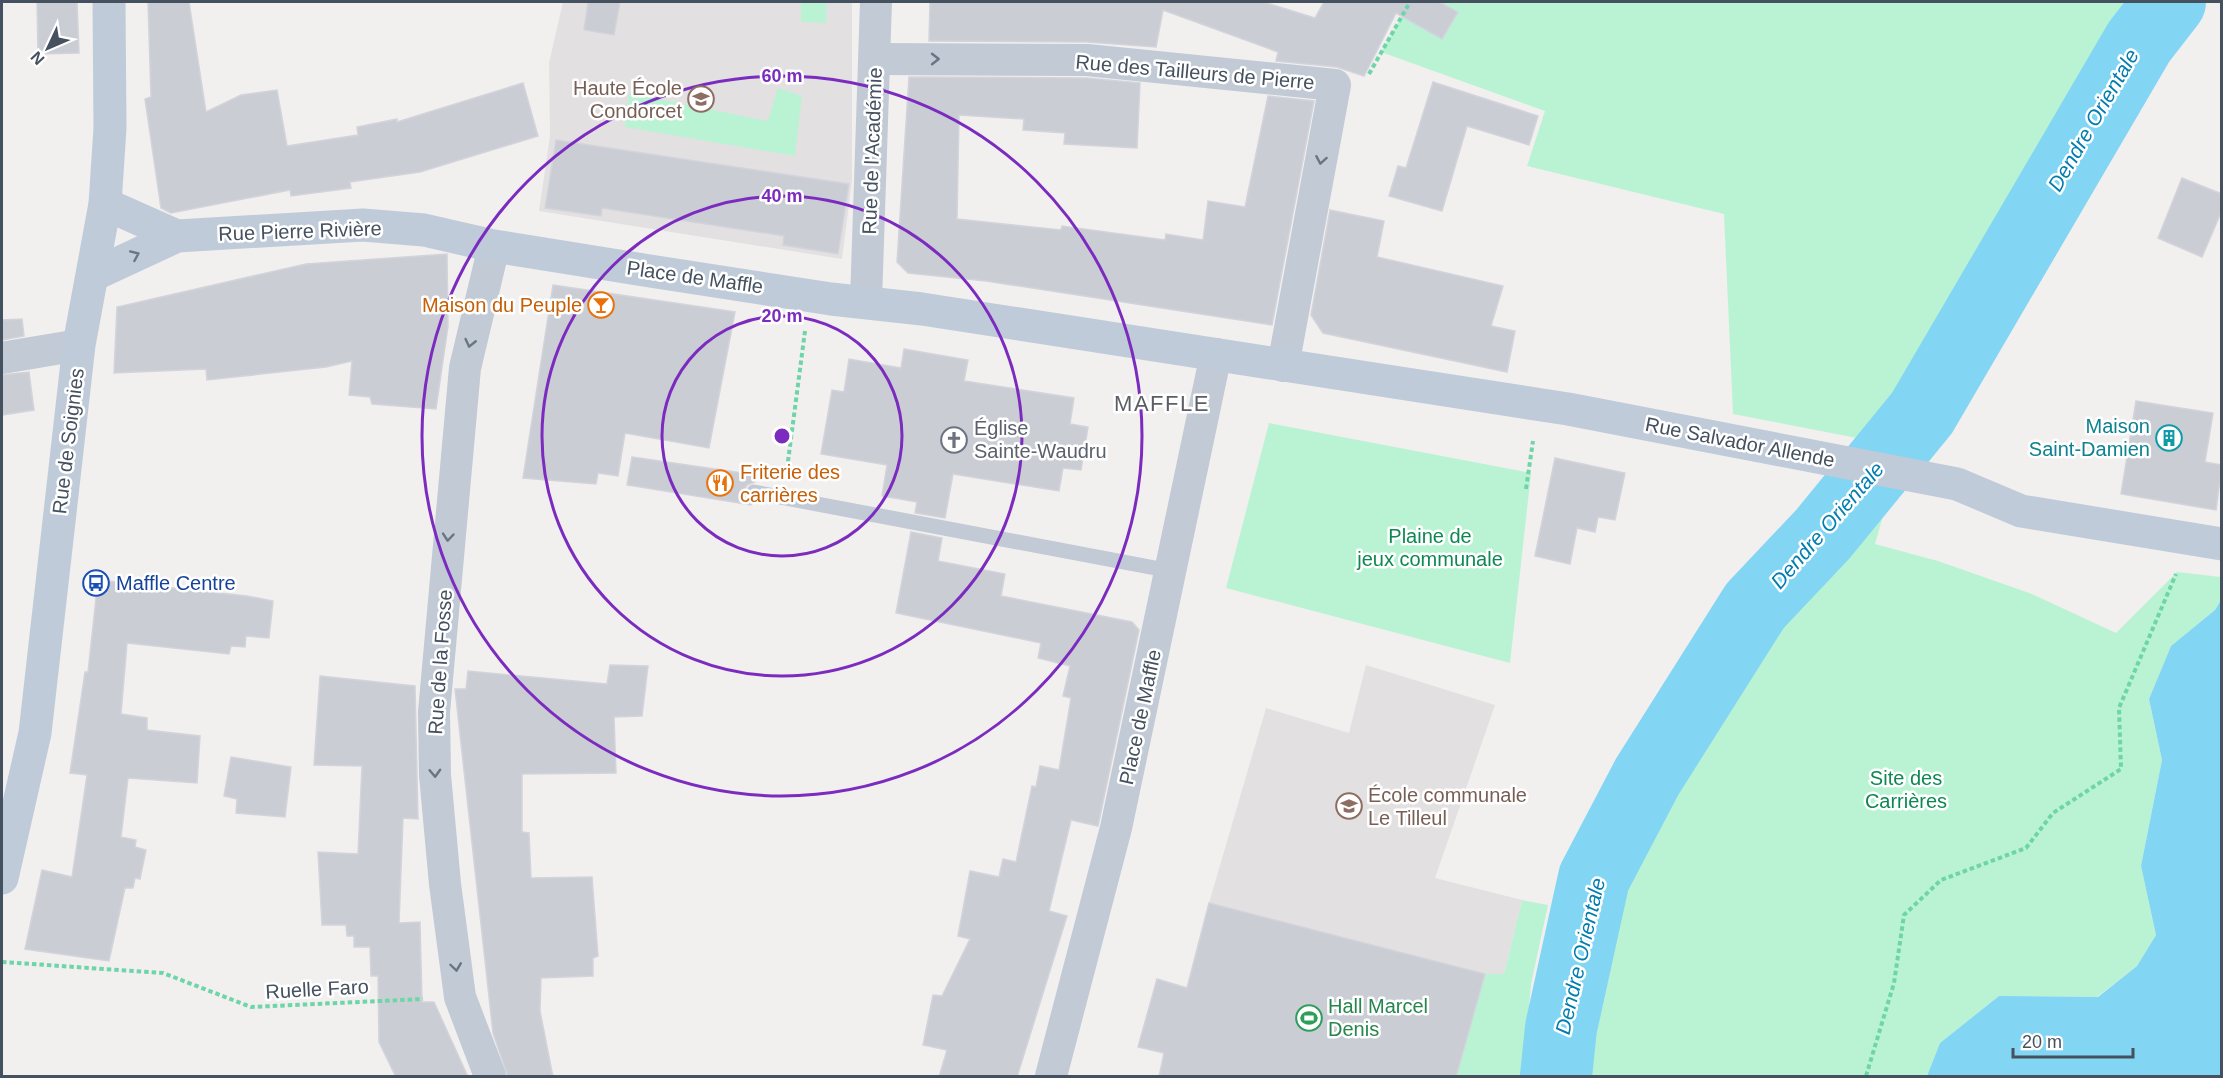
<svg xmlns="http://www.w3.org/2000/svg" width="2223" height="1078" font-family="Helvetica,sans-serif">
  <rect width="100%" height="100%" fill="#f2efef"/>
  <g fill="#e3e0e1">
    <path d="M 563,2 L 852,2 L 852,181 L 842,259 L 539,211 L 550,136 L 549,63 Z"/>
    <path d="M 1366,665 L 1495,705 L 1435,878 L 1522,900 L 1504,974 L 1485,974 L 1209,903 L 1266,708 L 1349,733 Z"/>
  </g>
  <g fill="#baf3d4">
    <path d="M 801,2 L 827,2 L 826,23 L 801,22 Z"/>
    <path d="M 1410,2 L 2170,2 L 2139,42 L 1883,443 L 1733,414 L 1724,214 L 1527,166 L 1545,111 L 1381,52 Z"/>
    <path d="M 778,88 L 802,96 L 795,156 L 625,127 L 629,93 L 768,121 Z"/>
    <path d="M 1269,423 L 1531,473 L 1510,663 L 1226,588 Z"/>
    <path d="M 1849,502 L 1887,502 L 1875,544 L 1938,561 L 2032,594 L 2116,633 L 2177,572 L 2221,577 L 2221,600 L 2215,610 L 2171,646 L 2149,699 L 2162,760 L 2141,866 L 2156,935 L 2137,966 L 2097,997 L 1999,996 L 1940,1043 L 1927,1076 L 1556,1076 L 1561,1028 L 1594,878 L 1647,777 L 1755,606 Z"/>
    <path d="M 1522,900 L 1548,905 L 1531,984 L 1523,1076 L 1456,1076 L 1485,974 L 1504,974 Z"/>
  </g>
  <path fill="#83d5f4" d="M 2221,600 L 2221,1076 L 1927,1076 L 1940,1043 L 1999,996 L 2098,997 L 2137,966 L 2156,935 L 2141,866 L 2162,760 L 2149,699 L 2171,646 L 2215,610 Z"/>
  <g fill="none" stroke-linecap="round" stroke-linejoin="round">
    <path stroke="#83d5f4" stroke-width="72" d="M 1556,1076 L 1561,1028 L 1594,878 L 1647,777 L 1755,606 L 1823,534 L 1922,413 L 2139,42 L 2170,2"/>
  </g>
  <g fill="#cbcdd5" stroke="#d3d4db" stroke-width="1.5">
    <path d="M 37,2 L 77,2 L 79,53 L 38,54 Z"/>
    <path d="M 148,2 L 189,2 L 206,112 L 241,95 L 277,90 L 287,146 L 358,135 L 357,127 L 397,119 L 397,122 L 523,83 L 538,136 L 420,172 L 350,182 L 351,188 L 291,196 L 290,190 L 171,213 L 161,208 L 145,99 L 151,97 Z"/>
    <path d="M 588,2 L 620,2 L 614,35 L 584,30 Z"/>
    <path d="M 930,2 L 1263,2 L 1315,18 L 1324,2 L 1439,2 L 1458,12 L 1442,39 L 1396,13 L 1364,76 L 1337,67 L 1276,61 L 1278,52 L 1163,10 L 1156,47 L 1087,42 L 929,41 Z"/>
    <path d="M 909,77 L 1086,78 L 1140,83 L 1137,148 L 1064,144 L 1065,133 L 1023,130 L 1024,119 L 959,115 L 957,219 L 1061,230 L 1062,226 L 1165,240 L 1166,234 L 1203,240 L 1208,201 L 1245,207 L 1268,96 L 1314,101 L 1272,325 L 986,281 L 908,273 L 897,262 Z"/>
    <path d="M 1433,82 L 1538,116 L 1529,145 L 1467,126 L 1442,211 L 1389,196 L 1398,166 L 1406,168 Z"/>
    <path d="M 556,140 L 849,184 L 838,254 L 783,245 L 784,236 L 602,208 L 601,216 L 545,208 Z"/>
    <path d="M 2182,178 L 2222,194 L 2222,210 L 2202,257 L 2158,238 Z"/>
    <path d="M 1330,210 L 1384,221 L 1377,257 L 1503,286 L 1491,326 L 1515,331 L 1507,372 L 1323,333 L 1311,315 Z"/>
    <path d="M 447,254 L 448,326 L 436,409 L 372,404 L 370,397 L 349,395 L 352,361 L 326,367 L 207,380 L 206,369 L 114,373 L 117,307 L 306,264 Z"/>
    <path d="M 553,285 L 735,312 L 709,448 L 625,433 L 618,476 L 598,473 L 596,484 L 523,478 Z"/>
    <path d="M 22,319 L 24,336 L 2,340 L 2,320 Z"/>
    <path d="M 904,349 L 968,360 L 964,381 L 1074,398 L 1070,424 L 1088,427 L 1081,470 L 1063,468 L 1059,491 L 953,474 L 945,518 L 915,513 L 917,502 L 882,496 L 887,465 L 821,454 L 832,390 L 844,392 L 849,359 L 901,368 Z"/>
    <path d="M 29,372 L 34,410 L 2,415 L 2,375 Z"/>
    <path d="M 2136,401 L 2213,413 L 2205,462 L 2222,465 L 2216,510 L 2121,494 Z"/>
    <path d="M 632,457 L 757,475 L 755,482 L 747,485 L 744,491 L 747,499 L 752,501 L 751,505 L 627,485 Z"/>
    <path d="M 1555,458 L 1625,473 L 1615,520 L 1598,517 L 1595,532 L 1577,528 L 1570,564 L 1535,556 Z"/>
    <path d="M 911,532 L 942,538 L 938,561 L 1005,574 L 1001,596 L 1132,622 L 1139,630 L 1098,826 L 1071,820 L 1049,911 L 1067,916 L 1017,1077 L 939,1077 L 947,1050 L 923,1045 L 933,995 L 942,996 L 970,939 L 958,936 L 970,871 L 999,877 L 1003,859 L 1016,862 L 1032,786 L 1036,787 L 1040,766 L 1059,770 L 1071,698 L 1063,696 L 1070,666 L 1038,658 L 1041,643 L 896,613 Z"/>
    <path d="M 98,580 L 247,596 L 273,601 L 269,638 L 246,636 L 245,647 L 231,646 L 229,654 L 127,643 L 121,714 L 147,718 L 147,730 L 200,736 L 197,783 L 128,778 L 121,837 L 136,840 L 135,847 L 146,850 L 140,879 L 135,878 L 133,888 L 125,888 L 109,961 L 25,949 L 42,870 L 72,877 L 87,775 L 70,773 L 85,672 L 88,672 Z"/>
    <path d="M 610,665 L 648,666 L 642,716 L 614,717 L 616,773 L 522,774 L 522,832 L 529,833 L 531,878 L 592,877 L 598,956 L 593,958 L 593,976 L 541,978 L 540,1011 L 553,1077 L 508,1077 L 493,1033 L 455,689 L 466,689 L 468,671 L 607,684 Z"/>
    <path d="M 320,676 L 415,686 L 418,819 L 403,818 L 399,923 L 420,922 L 422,1002 L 434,1002 L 468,1077 L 396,1077 L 379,1042 L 378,976 L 371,976 L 370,947 L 354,947 L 354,936 L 347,936 L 346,925 L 322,925 L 318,852 L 358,854 L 362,766 L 314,765 Z"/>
    <path d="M 231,757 L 291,767 L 285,817 L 236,813 L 237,799 L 224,796 Z"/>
    <path d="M 1209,903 L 1485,974 L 1456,1077 L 1159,1077 L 1164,1053 L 1138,1047 L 1157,979 L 1187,988 Z"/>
  </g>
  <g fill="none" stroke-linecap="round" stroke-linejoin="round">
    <g stroke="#6ed5a9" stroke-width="4" stroke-dasharray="4.5 3" stroke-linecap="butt">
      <path d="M 1369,74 L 1410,2"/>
      <path d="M 787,469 L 805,331"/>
      <path d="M 1526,489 L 1533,441"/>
      <path d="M 2,962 L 163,973 L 251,1007 L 423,999"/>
      <path d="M 1866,1076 L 1894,983 L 1904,915 L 1941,880 L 2026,848 L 2053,813 L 2121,769 L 2119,708 L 2176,574"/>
    </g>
    <path stroke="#c1cad5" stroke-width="15" d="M 754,492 L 1171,571"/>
    <g stroke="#c1cad5" stroke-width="32">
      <path d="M 876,59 L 1087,60 L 1335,85 L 1283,366"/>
      <path d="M 866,301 L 876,2"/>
      <path d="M 2,358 L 79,345"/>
      <path d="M 490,1076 L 460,997 L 445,884 L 435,775 L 434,712 L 465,368 L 494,246"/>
      <path d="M 1051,1076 L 1116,828 L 1216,354"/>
    </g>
    <g stroke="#c0cbda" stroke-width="33">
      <path d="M 105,204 L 177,236"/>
      <path d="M 93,275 L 177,236 L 363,225 L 424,230 L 494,246 L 650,271 L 831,299 L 922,309 L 1568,409 L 1957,484 L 2021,511 L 2222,544"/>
      <path d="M 2,878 L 35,733 L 79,345 L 105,204 L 110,128 L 109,2"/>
    </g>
  </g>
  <defs><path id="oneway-chevron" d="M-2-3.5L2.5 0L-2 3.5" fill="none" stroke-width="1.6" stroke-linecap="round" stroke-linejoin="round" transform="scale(1.5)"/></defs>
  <g stroke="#6a7582">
    <use href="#oneway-chevron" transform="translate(935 59)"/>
    <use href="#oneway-chevron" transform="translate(1321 160) rotate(100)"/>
    <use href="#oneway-chevron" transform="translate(470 343) rotate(103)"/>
    <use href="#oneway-chevron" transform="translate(448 537) rotate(95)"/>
    <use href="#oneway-chevron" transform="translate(435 773) rotate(88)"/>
    <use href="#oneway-chevron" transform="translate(456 967) rotate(82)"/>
  </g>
  <use stroke="#6a7684" href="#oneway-chevron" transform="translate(135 255) rotate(-24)"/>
  <g fill="none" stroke="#7b2cbf" stroke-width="3">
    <circle cx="782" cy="436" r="120"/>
    <circle cx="782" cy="436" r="240"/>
    <circle cx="782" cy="436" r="360"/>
  </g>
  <defs>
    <g id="university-ring" transform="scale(1.35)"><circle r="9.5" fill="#fff" stroke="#8d6e63" stroke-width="1.5"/><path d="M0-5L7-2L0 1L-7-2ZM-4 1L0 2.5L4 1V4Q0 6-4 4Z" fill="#8d6e63"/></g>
    <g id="bar-ring" transform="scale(1.35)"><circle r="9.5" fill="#fff" stroke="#e8710a" stroke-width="1.5"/><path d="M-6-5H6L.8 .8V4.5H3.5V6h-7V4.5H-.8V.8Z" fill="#e8710a"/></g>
    <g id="building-ring" transform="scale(1.35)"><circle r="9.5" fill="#fff" stroke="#0f9aa8" stroke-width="1.5"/><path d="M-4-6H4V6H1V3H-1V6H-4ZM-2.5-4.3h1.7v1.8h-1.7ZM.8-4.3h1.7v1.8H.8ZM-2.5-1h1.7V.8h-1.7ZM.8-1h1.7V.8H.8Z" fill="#0f9aa8"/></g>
    <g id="church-ring" transform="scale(1.35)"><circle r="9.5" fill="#fff" stroke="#6b7280" stroke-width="1.5"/><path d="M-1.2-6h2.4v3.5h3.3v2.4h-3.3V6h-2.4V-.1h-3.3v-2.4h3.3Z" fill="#6b7280"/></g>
    <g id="restaurant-ring" transform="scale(1.35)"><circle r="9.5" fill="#fff" stroke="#e8710a" stroke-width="1.5"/><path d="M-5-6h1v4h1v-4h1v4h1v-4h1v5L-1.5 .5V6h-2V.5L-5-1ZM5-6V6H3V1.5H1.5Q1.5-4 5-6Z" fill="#e8710a"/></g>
    <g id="bus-ring" transform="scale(1.35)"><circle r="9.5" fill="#fff" stroke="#1a4fb4" stroke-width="1.5"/><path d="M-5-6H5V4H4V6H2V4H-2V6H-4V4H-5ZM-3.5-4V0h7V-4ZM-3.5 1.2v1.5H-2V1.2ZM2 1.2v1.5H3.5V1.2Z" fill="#1a4fb4"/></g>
    <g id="school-ring" transform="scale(1.35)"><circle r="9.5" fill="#fff" stroke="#8d6e63" stroke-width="1.5"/><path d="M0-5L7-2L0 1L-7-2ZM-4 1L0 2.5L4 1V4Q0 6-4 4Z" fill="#8d6e63"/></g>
    <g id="stadium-ring" transform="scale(1.35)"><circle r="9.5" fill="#fff" stroke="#2e9e5b" stroke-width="1.5"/><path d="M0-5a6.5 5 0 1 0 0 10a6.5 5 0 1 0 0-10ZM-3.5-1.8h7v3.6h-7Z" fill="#2e9e5b"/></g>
  </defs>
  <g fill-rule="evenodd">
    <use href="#university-ring" x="701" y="99"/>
    <use href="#bar-ring" x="601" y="305"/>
    <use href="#building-ring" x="2169" y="438"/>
    <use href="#church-ring" x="954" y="440"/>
    <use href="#restaurant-ring" x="720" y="483"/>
    <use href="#bus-ring" x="96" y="583"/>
    <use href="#school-ring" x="1349" y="806"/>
    <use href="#stadium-ring" x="1309" y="1018"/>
  </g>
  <g text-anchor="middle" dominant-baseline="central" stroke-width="5" stroke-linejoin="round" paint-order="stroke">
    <g font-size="20" fill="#45515f" stroke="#fff">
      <text transform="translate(1195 72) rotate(5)">Rue des Tailleurs de Pierre</text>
      <text transform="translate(872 151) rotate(-88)">Rue de l'Académie</text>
      <text transform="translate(300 231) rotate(-2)">Rue Pierre Rivière</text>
      <text transform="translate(695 277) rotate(8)">Place de Maffle</text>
      <text transform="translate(68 441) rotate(-83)">Rue de Soignies</text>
      <text transform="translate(1740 442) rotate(11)">Rue Salvador Allende</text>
      <text transform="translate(440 662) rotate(-86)">Rue de la Fosse</text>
      <text transform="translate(1140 717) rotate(-78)">Place de Maffle</text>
      <text transform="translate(317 989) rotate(-3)">Ruelle Faro</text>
    </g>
    <g font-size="20" fill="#785e54" stroke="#fff" text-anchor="end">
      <text x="682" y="88">Haute École<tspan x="682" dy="23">Condorcet</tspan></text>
      <text x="1368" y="795" text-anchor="start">École communale<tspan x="1368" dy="23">Le Tilleul</tspan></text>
    </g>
    <g font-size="20" fill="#c56008" stroke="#fff" text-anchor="end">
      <text x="582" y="305">Maison du Peuple</text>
      <text x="740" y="472" text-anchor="start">Friterie des<tspan x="740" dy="23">carrières</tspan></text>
    </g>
    <g font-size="20" fill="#0d838f" stroke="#fff" text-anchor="end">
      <text x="2150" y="426">Maison<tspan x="2150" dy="23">Saint-Damien</tspan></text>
    </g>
    <g font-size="20" fill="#5b616d" stroke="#fff" text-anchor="start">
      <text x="974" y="428">Église<tspan x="974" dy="23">Sainte-Waudru</tspan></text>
    </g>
    <g font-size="20" fill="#0e8853" stroke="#fff">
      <text x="1430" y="536">Plaine de<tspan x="1430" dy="23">jeux communale</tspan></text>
      <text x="1906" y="778">Site des<tspan x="1906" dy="23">Carrières</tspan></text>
    </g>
    <g font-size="20" fill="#164399" stroke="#fff" text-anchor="start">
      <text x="116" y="583">Maffle Centre</text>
    </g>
    <g font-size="20" fill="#27864d" stroke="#fff" text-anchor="start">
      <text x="1328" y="1006">Hall Marcel<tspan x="1328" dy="23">Denis</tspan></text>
    </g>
    <g font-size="21" font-style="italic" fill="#017eaf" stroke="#fff">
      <text transform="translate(2093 120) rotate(-60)">Dendre Orientale</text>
      <text transform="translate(1827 525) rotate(-49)">Dendre Orientale</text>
      <text transform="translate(1580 956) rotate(-77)">Dendre Orientale</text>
    </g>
    <g font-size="22" letter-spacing="1.5" fill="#5b5f65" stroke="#fff">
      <text x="1162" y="403">MAFFLE</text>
    </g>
  </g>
  <circle cx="782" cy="436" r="9" fill="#7b2cbf" stroke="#fff" stroke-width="3"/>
  <g font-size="18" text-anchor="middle" font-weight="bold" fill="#7b2cbf" stroke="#fff" stroke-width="5" stroke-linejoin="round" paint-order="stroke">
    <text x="782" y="82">60 m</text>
    <text x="782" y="202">40 m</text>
    <text x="782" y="322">20 m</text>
  </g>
  <rect width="2223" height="1078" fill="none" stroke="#45515f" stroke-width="6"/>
  <g transform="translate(48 48) rotate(226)" stroke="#ffffff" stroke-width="4.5" paint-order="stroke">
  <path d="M0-4.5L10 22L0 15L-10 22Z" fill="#45515f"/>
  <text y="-9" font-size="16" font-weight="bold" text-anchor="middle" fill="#45515f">N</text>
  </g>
  <path d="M2013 1048v9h120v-9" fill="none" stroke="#45515f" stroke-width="3"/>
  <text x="2022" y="1048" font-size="18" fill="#45515f" stroke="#ffffff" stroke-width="4.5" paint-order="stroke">20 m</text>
</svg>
